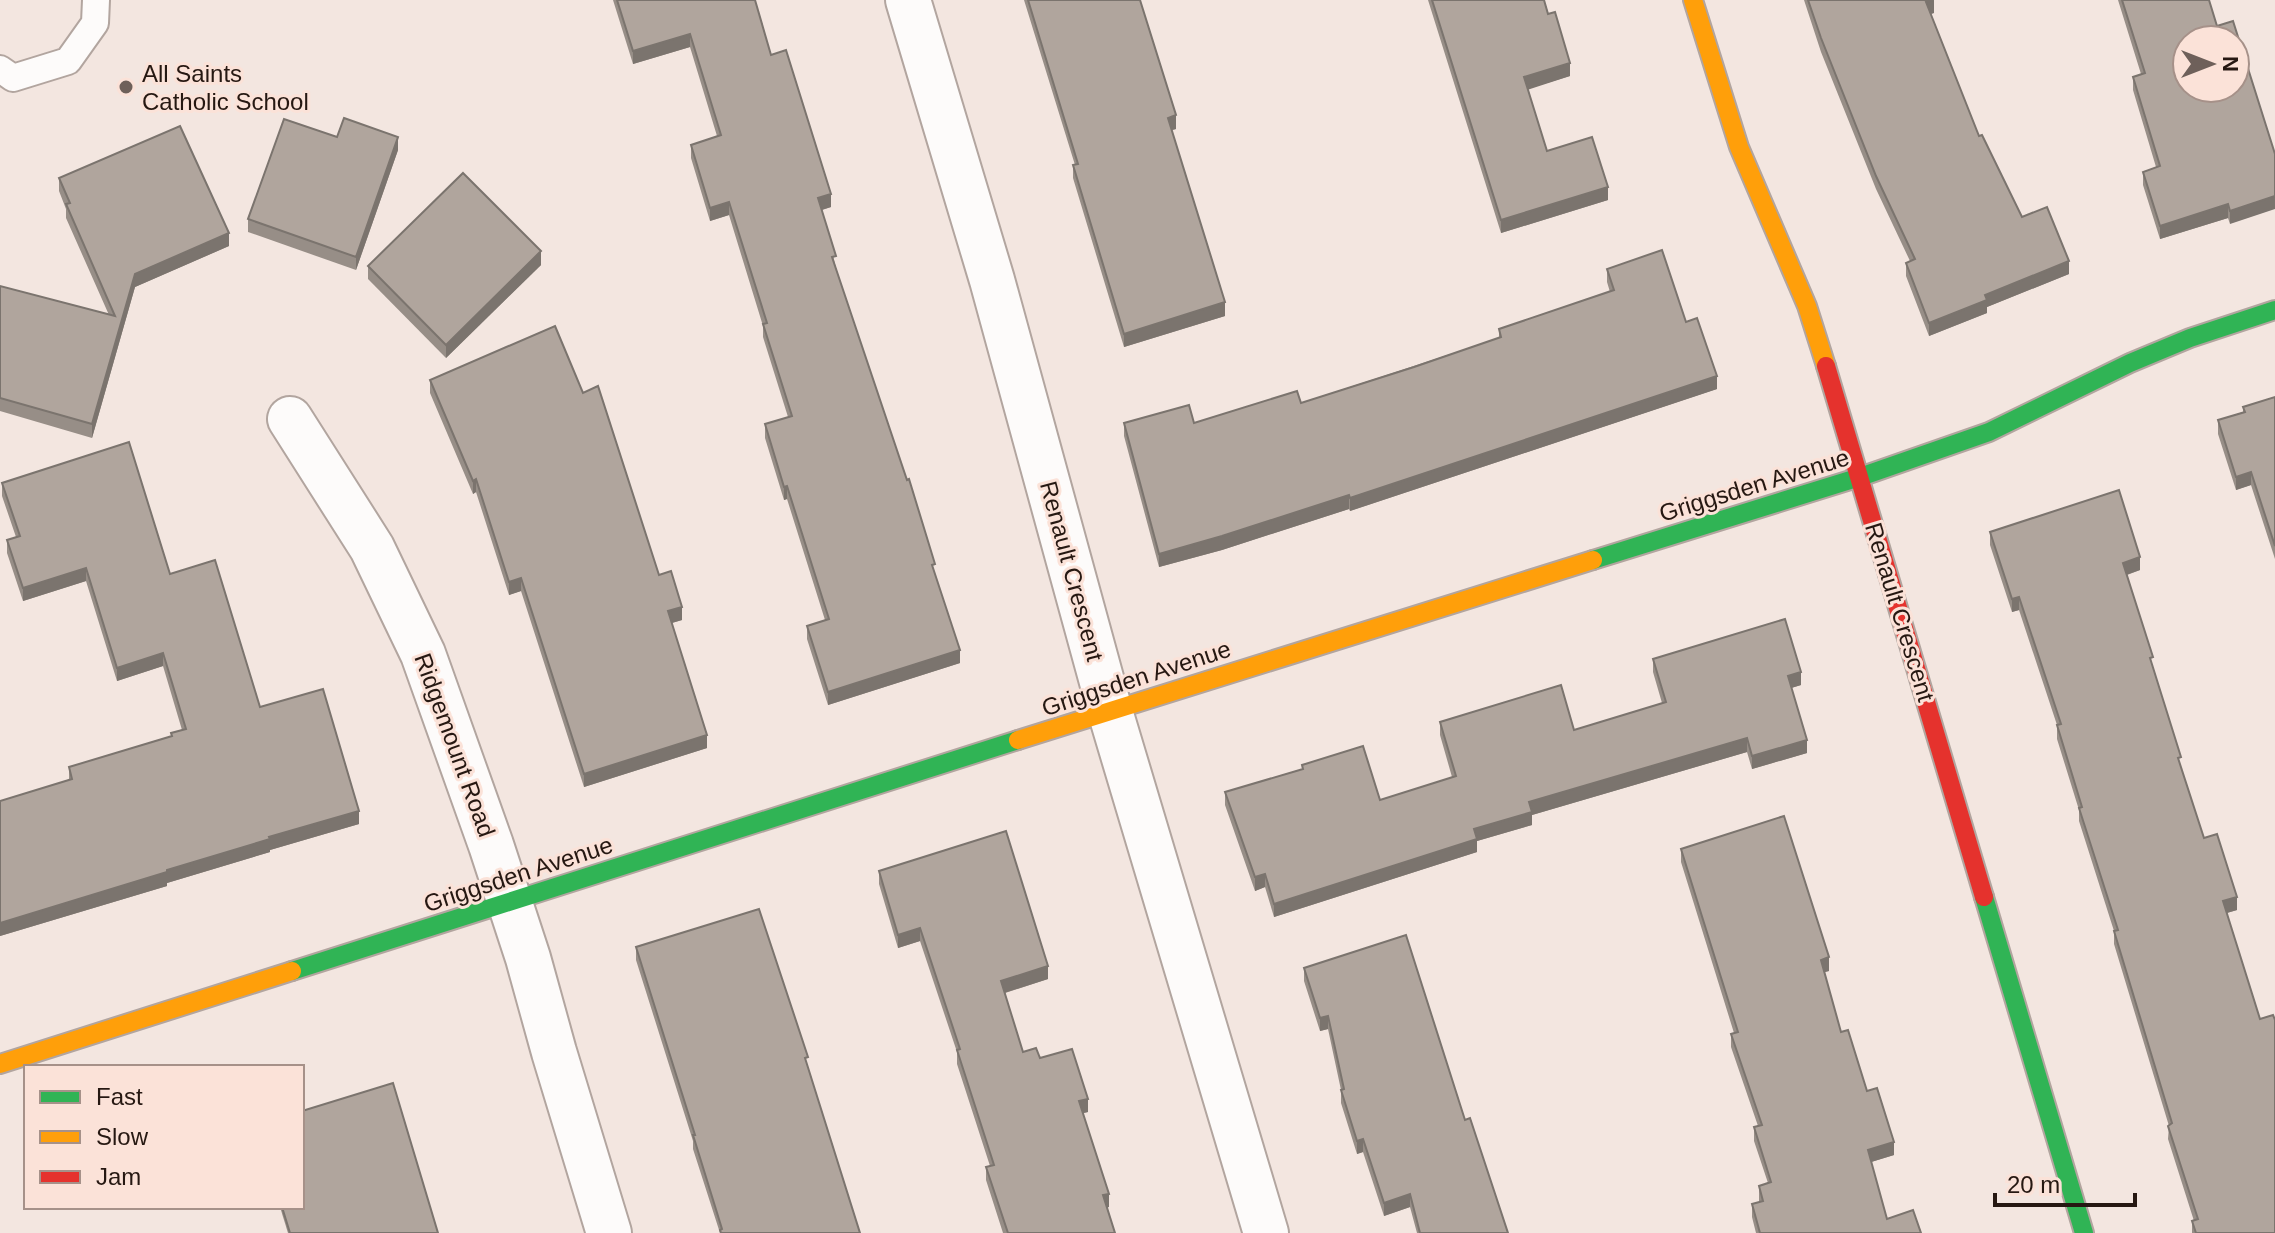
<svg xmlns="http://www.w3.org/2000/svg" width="2275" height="1233" font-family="Helvetica,sans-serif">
  <rect width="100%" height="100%" fill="#f3e6e0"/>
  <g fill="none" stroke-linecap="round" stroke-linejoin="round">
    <g stroke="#b2a59f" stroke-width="30">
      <path id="lane" d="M 0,69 L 13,78 L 68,61 L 95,23 L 96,0"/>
    </g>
    <g stroke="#b2a59f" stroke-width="48">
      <g id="street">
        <path d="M 908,0 L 992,280 L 1110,711 L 1266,1233"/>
        <path d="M 290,419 L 372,548 L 423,654 L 491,845 L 528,958 L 554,1052 L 609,1233"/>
      </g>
    </g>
    <g stroke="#b2a59f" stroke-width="22">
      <g id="fast">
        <path d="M 1593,560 L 1860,477 L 1989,432 L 2130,363 L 2190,338 L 2275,310"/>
        <path d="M 1984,897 L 2084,1233"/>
        <path d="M 292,971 L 1018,740"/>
      </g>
    </g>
    <g stroke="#b2a59f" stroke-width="22">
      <g id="slow">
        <path d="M 1693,0 L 1739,147 L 1807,306 L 1826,366"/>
        <path d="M 1018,740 L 1593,560"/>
        <path d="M 0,1064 L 292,971"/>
      </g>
    </g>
    <g stroke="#b2a59f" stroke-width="22">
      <path id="jam" d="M 1826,366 L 1984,897"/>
    </g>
    <use href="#lane" stroke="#fdfbfa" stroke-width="26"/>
    <use href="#street" stroke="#fdfbfa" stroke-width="44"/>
    <use href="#fast" stroke="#30b455" stroke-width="18"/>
    <use href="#slow" stroke="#ff9f0a" stroke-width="18"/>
    <use href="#jam" stroke="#e5322d" stroke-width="18"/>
  </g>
  <g fill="#978e87">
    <path d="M 613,0 L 755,0 L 771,55 L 831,207 L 822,210 L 836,268 L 935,574 L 960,663 L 828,705 L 807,639 L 807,626 L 825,620 L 787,499 L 784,500 L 765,438 L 765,424 L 788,417 L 763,337 L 763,326 L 729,215 L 710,221 L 691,158 L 691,145 L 717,136 L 690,47 L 633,64 Z"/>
    <path d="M 1024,0 L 1140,0 L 1176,129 L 1172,130 L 1225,316 L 1124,347 L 1073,178 L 1073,165 L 1075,165 Z"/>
    <path d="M 1428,0 L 1544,0 L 1570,76 L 1527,89 L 1547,151 L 1608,200 L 1501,233 Z"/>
    <path d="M 1804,0 L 1934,0 L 1934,13 L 1931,14 L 1979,136 L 2022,217 L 2069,274 L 1987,307 L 1987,313 L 1929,336 L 1906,276 L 1906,263 L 1910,261 L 1876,189 L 1821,52 Z"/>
    <path d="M 2118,0 L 2209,0 L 2217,26 L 2233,21 L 2230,224 L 2228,218 L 2160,239 L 2143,185 L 2143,172 L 2156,167 L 2133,90 L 2133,77 L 2141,74 Z"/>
    <path d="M 337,137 L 398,150 L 356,270 L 248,232 L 248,219 Z"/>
    <path d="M 59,178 L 229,246 L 135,287 L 92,438 L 0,411 L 0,286 L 109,315 L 66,218 L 66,209 L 59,191 Z"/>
    <path d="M 541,265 L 446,358 L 368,279 L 368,266 Z"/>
    <path d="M 1607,269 L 1686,322 L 1717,389 L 1350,511 L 1349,509 L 1222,550 L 1159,567 L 1124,436 L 1124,423 L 1194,423 L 1301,403 L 1499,338 L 1499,329 L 1610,292 L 1607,282 Z"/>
    <path d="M 430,380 L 659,575 L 682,620 L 672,623 L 707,748 L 584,787 L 521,591 L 509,595 L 476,492 L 473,494 L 430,393 Z"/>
    <path d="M 2275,397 L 2275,559 L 2251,485 L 2236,490 L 2218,434 L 2218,420 L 2243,412 L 2243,407 Z"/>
    <path d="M 2,483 L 170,574 L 260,707 L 359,824 L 270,850 L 270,852 L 167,883 L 167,886 L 0,936 L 0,801 L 69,780 L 69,767 L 171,736 L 171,733 L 182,730 L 163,666 L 117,681 L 86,581 L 23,601 L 7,553 L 7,540 L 16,537 L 2,496 Z"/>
    <path d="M 1990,532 L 2140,570 L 2127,575 L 2181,767 L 2204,838 L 2237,910 L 2227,913 L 2275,1233 L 2192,1233 L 2192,1221 L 2194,1221 L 2168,1139 L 2169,1126 L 2114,944 L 2114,931 L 2079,821 L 2079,810 L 2057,739 L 2057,725 L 2019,610 L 2012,612 L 1990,545 Z"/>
    <path d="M 1653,659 L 1801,685 L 1791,688 L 1807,753 L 1752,769 L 1747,752 L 1532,815 L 1532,825 L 1477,841 L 1477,852 L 1274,917 L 1265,887 L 1255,891 L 1225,805 L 1225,792 L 1302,769 L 1302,765 L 1380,800 L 1452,777 L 1440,735 L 1440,722 L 1574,730 L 1662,703 L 1653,672 Z"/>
    <path d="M 1681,849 L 1829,971 L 1824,972 L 1841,1032 L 1894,1155 L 1871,1162 L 1887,1219 L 1921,1233 L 1756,1233 L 1752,1217 L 1752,1204 L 1759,1202 L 1759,1186 L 1768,1183 L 1754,1141 L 1754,1127 L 1758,1126 L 1731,1047 L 1731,1034 L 1734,1033 L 1681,862 Z"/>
    <path d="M 879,871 L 1048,979 L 1005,993 L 1023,1052 L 1040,1058 L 1088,1112 L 1083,1113 L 1109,1207 L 1107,1207 L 1115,1233 L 1003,1233 L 986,1180 L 986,1167 L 990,1166 L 957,1064 L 957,1052 L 920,941 L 898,948 L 879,884 Z"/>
    <path d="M 636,947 L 808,1067 L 860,1233 L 720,1233 L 693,1149 L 693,1141 L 636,960 Z"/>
    <path d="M 1304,968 L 1465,1120 L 1508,1233 L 1417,1233 L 1410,1207 L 1384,1216 L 1363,1152 L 1357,1154 L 1341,1103 L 1341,1090 L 1328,1029 L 1320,1031 L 1304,981 Z"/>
    <path d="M 280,1207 L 302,1207 L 438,1233 L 288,1233 Z"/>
  </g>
  <g fill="#7b746e">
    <path d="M 1934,0 L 1934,13 L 1926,15 L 1926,2 Z"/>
    <path d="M 690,34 L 690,47 L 633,64 L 633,51 Z"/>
    <path d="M 1570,63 L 1570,76 L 1524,91 L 1524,77 Z"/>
    <path d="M 1176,115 L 1176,129 L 1168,131 L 1168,118 Z"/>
    <path d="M 398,137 L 398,150 L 356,270 L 356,257 Z"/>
    <path d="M 1608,187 L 1608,200 L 1501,233 L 1501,220 Z"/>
    <path d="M 831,194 L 831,207 L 818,211 L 818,198 Z"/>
    <path d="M 2275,196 L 2275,209 L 2230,224 L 2230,211 Z"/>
    <path d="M 729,202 L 729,215 L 710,221 L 710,208 Z"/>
    <path d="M 2228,204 L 2228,218 L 2160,239 L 2160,226 Z"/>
    <path d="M 229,233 L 229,246 L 135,287 L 92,438 L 92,424 L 135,274 Z"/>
    <path d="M 541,251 L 541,265 L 446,358 L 446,345 Z"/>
    <path d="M 2069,261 L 2069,274 L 1987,307 L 1987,313 L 1929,336 L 1929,323 L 1985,295 Z"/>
    <path d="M 1225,302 L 1225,316 L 1124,347 L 1124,334 Z"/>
    <path d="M 1717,376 L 1717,389 L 1350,511 L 1350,498 Z"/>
    <path d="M 2251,472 L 2251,485 L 2236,490 L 2236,477 Z"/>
    <path d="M 476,479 L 476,492 L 473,494 L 473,481 Z"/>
    <path d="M 787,486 L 787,499 L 784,500 L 784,487 Z"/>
    <path d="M 1349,495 L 1349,509 L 1222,550 L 1159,567 L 1159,554 Z"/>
    <path d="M 2140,557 L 2140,570 L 2123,576 L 2123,563 Z"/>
    <path d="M 86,568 L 86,581 L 23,601 L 23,588 Z"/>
    <path d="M 521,578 L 521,591 L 509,595 L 509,582 Z"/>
    <path d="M 2019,597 L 2019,610 L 2012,612 L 2012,599 Z"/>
    <path d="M 682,607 L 682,620 L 668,624 L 668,611 Z"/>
    <path d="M 960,650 L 960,663 L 828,705 L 828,692 Z"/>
    <path d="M 163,653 L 163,666 L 117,681 L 117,668 Z"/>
    <path d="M 1801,672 L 1801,685 L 1788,689 L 1788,676 Z"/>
    <path d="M 707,735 L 707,748 L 584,787 L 584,774 Z"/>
    <path d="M 1747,738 L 1747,752 L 1532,815 L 1532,825 L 1477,841 L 1477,852 L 1274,917 L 1274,904 L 1474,829 L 1529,802 Z"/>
    <path d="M 1807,740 L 1807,753 L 1752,769 L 1752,756 Z"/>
    <path d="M 359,811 L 359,824 L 270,850 L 270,852 L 167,883 L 167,886 L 0,936 L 0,923 L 269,837 Z"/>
    <path d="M 1265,874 L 1265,887 L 1255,891 L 1255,877 Z"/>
    <path d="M 2237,897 L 2237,910 L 2223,914 L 2223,901 Z"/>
    <path d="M 920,928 L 920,941 L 898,948 L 898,935 Z"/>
    <path d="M 1829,957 L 1829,971 L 1821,973 L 1821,960 Z"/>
    <path d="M 1048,966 L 1048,979 L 1001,994 L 1001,981 Z"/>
    <path d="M 1328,1016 L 1328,1029 L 1320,1031 L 1320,1018 Z"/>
    <path d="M 1088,1099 L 1088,1112 L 1079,1114 L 1079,1101 Z"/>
    <path d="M 1363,1139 L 1363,1152 L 1357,1154 L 1357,1141 Z"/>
    <path d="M 1894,1142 L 1894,1155 L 1868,1163 L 1868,1150 Z"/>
    <path d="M 1109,1194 L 1109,1207 L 1103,1209 L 1103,1195 Z"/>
    <path d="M 1410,1194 L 1410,1207 L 1384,1216 L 1384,1203 Z"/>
  </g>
  <g fill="#b0a59d" stroke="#7b746e" stroke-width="2" fill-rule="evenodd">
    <path d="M 617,0 L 755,0 L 771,55 L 786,50 L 831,194 L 818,198 L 836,256 L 832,257 L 907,480 L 909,479 L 935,564 L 932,565 L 960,650 L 828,692 L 807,626 L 829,619 L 787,486 L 784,487 L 765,424 L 792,416 L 763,324 L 767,323 L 729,202 L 710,208 L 691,145 L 721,135 L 690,34 L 633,51 Z"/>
    <path d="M 1028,0 L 1140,0 L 1176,115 L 1168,118 L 1225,302 L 1124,334 L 1073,165 L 1078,164 Z"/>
    <path d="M 1432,0 L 1544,0 L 1548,14 L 1555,12 L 1570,63 L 1524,77 L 1547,151 L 1592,137 L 1608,187 L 1501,220 Z"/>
    <path d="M 1808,0 L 1933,0 L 1926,2 L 1979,136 L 1982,135 L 2022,217 L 2047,207 L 2069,261 L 1985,295 L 1987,300 L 1929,323 L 1906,263 L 1915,259 L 1876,176 L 1821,38 Z"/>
    <path d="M 2122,0 L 2209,0 L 2217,26 L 2233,21 L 2275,154 L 2275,196 L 2230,211 L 2228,204 L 2160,226 L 2143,172 L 2160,166 L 2133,77 L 2145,73 ZM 2187,40 L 2235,40 L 2235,88 L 2187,88 Z"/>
    <path d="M 344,118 L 398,137 L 356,257 L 248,219 L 284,119 L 337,137 Z"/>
    <path d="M 180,126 L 229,233 L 135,274 L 92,424 L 0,398 L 0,286 L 115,316 L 66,204 L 70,203 L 59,178 Z"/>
    <path d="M 463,173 L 541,251 L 446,345 L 368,266 Z"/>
    <path d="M 1662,250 L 1686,322 L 1697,318 L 1717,376 L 1350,498 L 1349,495 L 1222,536 L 1159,554 L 1124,423 L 1189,405 L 1194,423 L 1297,391 L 1301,403 L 1414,367 L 1501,337 L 1499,329 L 1614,290 L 1607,269 Z"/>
    <path d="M 555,326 L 583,393 L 598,386 L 659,575 L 671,571 L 682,607 L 668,611 L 707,735 L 584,774 L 521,578 L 509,582 L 476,479 L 473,481 L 430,380 Z"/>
    <path d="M 2275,397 L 2275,546 L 2251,472 L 2236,477 L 2218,420 L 2245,412 L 2243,407 Z"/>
    <path d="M 129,442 L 170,574 L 215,560 L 260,707 L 323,689 L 359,811 L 269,837 L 270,839 L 167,870 L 167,872 L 0,923 L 0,801 L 72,779 L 69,767 L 172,736 L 171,733 L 186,729 L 163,653 L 117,668 L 86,568 L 23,588 L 7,540 L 20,536 L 2,483 Z"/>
    <path d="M 2119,490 L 2140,557 L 2123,563 L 2153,657 L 2150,658 L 2181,757 L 2178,758 L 2204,838 L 2217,834 L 2237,897 L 2223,901 L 2260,1019 L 2273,1015 L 2275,1020 L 2275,1233 L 2196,1233 L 2192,1221 L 2198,1219 L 2168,1126 L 2172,1123 L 2114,931 L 2118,930 L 2079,808 L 2082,807 L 2057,725 L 2061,724 L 2019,597 L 2012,599 L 1990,532 Z"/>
    <path d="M 1785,619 L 1801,672 L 1788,676 L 1807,740 L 1752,756 L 1747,738 L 1529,802 L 1532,812 L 1474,829 L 1477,839 L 1274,904 L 1265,874 L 1255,877 L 1225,792 L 1303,769 L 1302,765 L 1363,746 L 1380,800 L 1456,776 L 1440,722 L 1561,685 L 1574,730 L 1666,702 L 1653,659 Z"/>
    <path d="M 1784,816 L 1829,957 L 1821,960 L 1841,1032 L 1848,1030 L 1867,1091 L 1877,1088 L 1894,1142 L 1868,1150 L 1887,1219 L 1913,1210 L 1921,1233 L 1760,1233 L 1752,1204 L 1763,1201 L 1759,1186 L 1771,1182 L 1754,1127 L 1762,1125 L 1731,1034 L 1738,1032 L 1681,849 Z"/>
    <path d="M 1006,831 L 1048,966 L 1001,981 L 1023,1052 L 1036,1048 L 1040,1058 L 1072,1049 L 1088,1099 L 1079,1101 L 1109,1194 L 1103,1195 L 1115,1233 L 1008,1233 L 986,1167 L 994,1165 L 957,1050 L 960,1049 L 920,928 L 898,935 L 879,871 Z"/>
    <path d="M 759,909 L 808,1057 L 805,1058 L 860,1233 L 721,1233 L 720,1230 L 722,1229 L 693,1135 L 695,1135 L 636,947 Z"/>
    <path d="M 1406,935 L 1465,1120 L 1470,1118 L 1508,1233 L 1420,1233 L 1410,1194 L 1384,1203 L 1363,1139 L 1357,1141 L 1341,1090 L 1344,1089 L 1328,1016 L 1320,1018 L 1304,968 Z"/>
    <path d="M 393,1083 L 438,1233 L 290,1233 L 282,1207 L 302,1207 L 302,1111 Z"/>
  </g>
  <circle fill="#6e605a" stroke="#fbe2d8" stroke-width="3" cx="126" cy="87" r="8"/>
  <g text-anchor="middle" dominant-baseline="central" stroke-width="6" stroke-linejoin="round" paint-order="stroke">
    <g font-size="24" fill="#261812" stroke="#fbe2d8" text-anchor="start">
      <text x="142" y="73">All Saints<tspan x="142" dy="28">Catholic School</tspan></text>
    </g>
    <g font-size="24" fill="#261812" stroke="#fbe2d8">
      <text transform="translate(1754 485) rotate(-17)">Griggsden Avenue</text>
      <text transform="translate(1072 571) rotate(75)">Renault Crescent</text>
      <text transform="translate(1900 612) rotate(73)">Renault Crescent</text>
      <text transform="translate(1136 678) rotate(-18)">Griggsden Avenue</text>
      <text transform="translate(455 745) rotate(70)">Ridgemount Road</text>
      <text transform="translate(518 874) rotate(-18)">Griggsden Avenue</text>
    </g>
  </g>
  <rect x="24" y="1065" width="280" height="144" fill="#fbe2d8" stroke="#a69189" stroke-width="2"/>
  <rect x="40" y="1091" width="40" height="12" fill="#30b455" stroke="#a69189" stroke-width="2"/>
  <text x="96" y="1105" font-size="24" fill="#261812">Fast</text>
  <rect x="40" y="1131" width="40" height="12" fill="#ff9f0a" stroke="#a69189" stroke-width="2"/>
  <text x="96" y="1145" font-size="24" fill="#261812">Slow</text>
  <rect x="40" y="1171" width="40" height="12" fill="#e5322d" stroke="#a69189" stroke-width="2"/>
  <text x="96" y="1185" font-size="24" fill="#261812">Jam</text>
  <g transform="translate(2211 64) rotate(90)"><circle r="38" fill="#fbe2d8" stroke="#a69189" stroke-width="2"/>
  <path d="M0-6L14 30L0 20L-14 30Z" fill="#6e605a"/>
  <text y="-12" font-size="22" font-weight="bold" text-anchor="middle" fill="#261812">N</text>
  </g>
  <path d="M1995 1193v12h140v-12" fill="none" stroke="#261812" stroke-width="4"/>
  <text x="2007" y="1193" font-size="24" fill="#261812" stroke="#fbe2d8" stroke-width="6" paint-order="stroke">20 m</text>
</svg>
